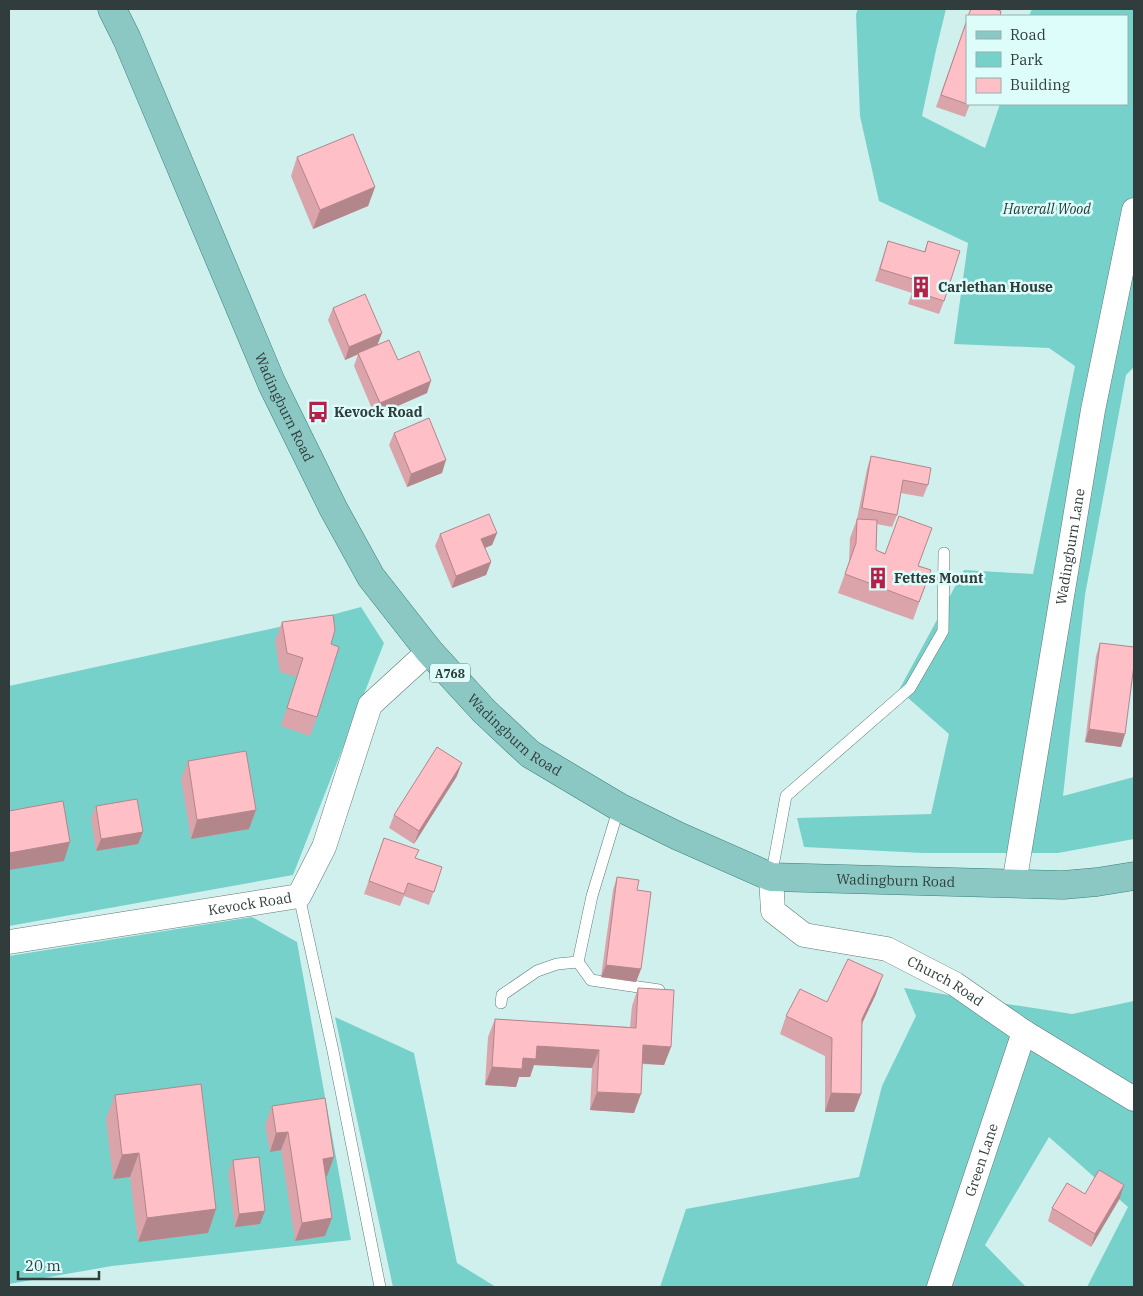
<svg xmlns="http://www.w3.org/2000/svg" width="1143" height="1296" font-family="'IBM Plex Serif',serif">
  <rect width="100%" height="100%" fill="#d0f0ed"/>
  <g fill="#76d1ca">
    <path d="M 858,9 L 946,9 L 936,50 L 922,116 L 985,148 L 1000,104 L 1127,104 L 1127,16 L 1029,16 L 1032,9 L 1134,9 L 1134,367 L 1126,375 L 1085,595 L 1063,796 L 1134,777 L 1134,839 L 1058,853 L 923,853 L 804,847 L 797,818 L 931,814 L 949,734 L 899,690 L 964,570 L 1033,574 L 1075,366 L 1049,348 L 954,344 L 968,243 L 879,201 L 860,116 L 856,14 Z"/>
    <path d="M 361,607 L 384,643 L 293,875 L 9,926 L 9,686 L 320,618 Z"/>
    <path d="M 252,917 L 297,942 L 351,1240 L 112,1266 L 9,1284 L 9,956 Z"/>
    <path d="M 904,988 L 1072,1014 L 1134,1001 L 1134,1287 L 1087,1287 L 1128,1207 L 1049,1137 L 985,1245 L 1026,1287 L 660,1287 L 686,1209 L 859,1177 L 882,1086 L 916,1016 Z"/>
    <path d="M 335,1017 L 414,1053 L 457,1263 L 496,1287 L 393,1287 Z"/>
  </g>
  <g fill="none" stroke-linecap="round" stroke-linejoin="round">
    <g stroke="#5d7a77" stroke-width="12">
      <g id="service">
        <path d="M 619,807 L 592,896 L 578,962 L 591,980 L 659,990"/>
        <path d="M 771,877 L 786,796 L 910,688 L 943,631 L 944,553"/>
        <path d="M 299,896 L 333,1051 L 380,1287"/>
        <path d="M 501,1003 L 502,995 L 537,971 L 557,964 L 578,962"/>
      </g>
    </g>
    <g stroke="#5d7a77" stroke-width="25">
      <g id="minor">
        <path id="s1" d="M 771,877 L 773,911 L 804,935 L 887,949 L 955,984 L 1024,1032 L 1134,1099"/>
        <path id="s2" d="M 1014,884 L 1093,410 L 1134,210"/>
        <path id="s3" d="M 9,942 L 299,896 L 324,847 L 370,705 L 429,651"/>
        <path id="s4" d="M 939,1287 L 1024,1032"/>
      </g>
    </g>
    <g stroke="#397f7a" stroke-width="29">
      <g id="primary">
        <path id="s5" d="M 112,9 L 127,39 L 272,384 L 333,508 L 371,577 L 429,651 L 484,711 L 530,754 L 619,807 L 678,836 L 771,877 L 1063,885 L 1097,882 L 1134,876"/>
      </g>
    </g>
    <use href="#service" stroke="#fff" stroke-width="11"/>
    <use href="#minor" stroke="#fff" stroke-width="24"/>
    <use href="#primary" stroke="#8bc8c4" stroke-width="28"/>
  </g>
  <g fill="#daa4aa">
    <path d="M 967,19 L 970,104 L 965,117 L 936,107 Z"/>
    <path d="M 297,157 L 375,187 L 368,206 L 313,229 L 291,176 Z"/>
    <path d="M 888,241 L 924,252 L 928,241 L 944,301 L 939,314 L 908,304 L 912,293 L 875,281 Z"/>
    <path d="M 333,308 L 378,345 L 398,360 L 427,393 L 375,416 L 354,366 L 358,354 L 345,360 L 328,320 Z"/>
    <path d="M 394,433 L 442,473 L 407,487 L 389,445 Z"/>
    <path d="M 871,456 L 928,485 L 923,497 L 901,493 L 897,515 L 892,527 L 877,524 L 876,550 L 931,570 L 913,620 L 838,593 L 849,562 L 850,538 L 857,519 L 867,469 Z"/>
    <path d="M 497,533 L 492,545 L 485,548 L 491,562 L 486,575 L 452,588 L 435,546 L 440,534 Z"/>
    <path d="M 282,622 L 331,644 L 317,717 L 310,736 L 281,726 L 297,677 L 280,672 L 275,641 Z"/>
    <path d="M 1100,643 L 1125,734 L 1121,747 L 1085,742 L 1096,656 Z"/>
    <path d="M 188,761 L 256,810 L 249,829 L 191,839 L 181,779 Z"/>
    <path d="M 457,776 L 414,844 L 389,828 L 394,815 Z"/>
    <path d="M 96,806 L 143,832 L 138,844 L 96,851 L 91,818 Z"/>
    <path d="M 384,838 L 416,858 L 442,867 L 429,905 L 404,896 L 400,906 L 364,894 Z"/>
    <path d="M 617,877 L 637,890 L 641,969 L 636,982 L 601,977 L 613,890 Z"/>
    <path d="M 638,988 L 671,1047 L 664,1065 L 642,1064 L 634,1113 L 590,1110 L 592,1068 L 534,1065 L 530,1077 L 519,1077 L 516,1087 L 485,1085 L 488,1037 L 495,1019 L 630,1027 L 632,1006 Z"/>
    <path d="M 876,994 L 862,1024 L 861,1094 L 854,1112 L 825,1112 L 825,1056 L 780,1034 L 786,1016 L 827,1002 Z"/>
    <path d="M 115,1095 L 216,1209 L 208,1233 L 138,1242 L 130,1177 L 113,1179 L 106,1119 Z"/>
    <path d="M 272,1106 L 327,1176 L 325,1176 L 325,1236 L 295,1241 L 281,1150 L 270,1152 L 265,1125 Z"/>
    <path d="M 233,1160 L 260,1224 L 235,1227 L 228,1173 Z"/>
    <path d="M 1085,1194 L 1120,1198 L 1091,1247 L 1048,1221 L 1052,1208 Z"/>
  </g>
  <g fill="#b2868b">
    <path d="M 375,187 L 368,206 L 313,229 L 320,210 Z"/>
    <path d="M 382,333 L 377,346 L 345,360 L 349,347 Z"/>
    <path d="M 431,381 L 427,393 L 375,416 L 380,403 Z"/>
    <path d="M 446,460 L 442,473 L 407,487 L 411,474 Z"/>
    <path d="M 497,533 L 492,545 L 477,551 L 481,539 Z"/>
    <path d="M 491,562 L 486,575 L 452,588 L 456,576 Z"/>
    <path d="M 1089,729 L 1125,734 L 1121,747 L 1085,742 Z"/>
    <path d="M 462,763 L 457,776 L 414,844 L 419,831 Z"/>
    <path d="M 256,810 L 249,829 L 191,839 L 197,820 Z"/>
    <path d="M 143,832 L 138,844 L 96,851 L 101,839 Z"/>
    <path d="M 70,842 L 64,861 L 9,870 L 9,853 Z"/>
    <path d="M 606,965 L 641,969 L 636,982 L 601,977 Z"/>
    <path d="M 883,975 L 876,994 L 855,1038 L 862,1019 Z"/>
    <path d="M 643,1045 L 671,1047 L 664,1065 L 637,1063 Z"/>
    <path d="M 537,1046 L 599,1050 L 592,1068 L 534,1065 L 530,1077 L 519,1077 L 516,1087 L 485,1085 L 492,1067 L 523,1058 Z"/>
    <path d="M 597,1092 L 641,1094 L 634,1113 L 590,1110 Z"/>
    <path d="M 831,1093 L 861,1094 L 854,1112 L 825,1112 Z"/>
    <path d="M 288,1132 L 281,1150 L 270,1152 L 276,1133 Z"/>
    <path d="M 139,1153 L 130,1177 L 113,1179 L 122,1155 Z"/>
    <path d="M 334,1157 L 327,1176 L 316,1177 L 323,1159 Z"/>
    <path d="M 1124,1185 L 1120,1198 L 1091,1247 L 1095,1234 Z"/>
    <path d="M 216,1209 L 208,1233 L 138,1242 L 147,1218 Z"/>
    <path d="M 265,1211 L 260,1224 L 235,1227 L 239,1214 Z"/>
    <path d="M 332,1218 L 325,1236 L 295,1241 L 302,1223 Z"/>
  </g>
  <g fill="#febfc6" stroke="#b2868b">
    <path d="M 971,9 L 994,9 L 1001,11 L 1000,16 L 968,16 Z"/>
    <path d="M 967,20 L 967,104 L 941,95 Z"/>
    <path d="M 353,134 L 375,187 L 320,210 L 297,157 Z"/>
    <path d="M 888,241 L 925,252 L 928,241 L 960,251 L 944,301 L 913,291 L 916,280 L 880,269 Z"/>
    <path d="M 365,294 L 382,333 L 349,347 L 333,308 Z"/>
    <path d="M 389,340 L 398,360 L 419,351 L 431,381 L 380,403 L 358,353 Z"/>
    <path d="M 429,418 L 446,460 L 411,474 L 394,433 Z"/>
    <path d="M 871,456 L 931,468 L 928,485 L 903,480 L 897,515 L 862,508 Z"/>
    <path d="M 489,514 L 497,533 L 481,539 L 491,562 L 456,576 L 440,534 Z"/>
    <path d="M 899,516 L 932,528 L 918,566 L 931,570 L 919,602 L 845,574 L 856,543 L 857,519 L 877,520 L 876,550 L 885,554 Z"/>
    <path d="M 333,615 L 335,630 L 331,644 L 339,647 L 317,717 L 287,708 L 303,658 L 287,653 L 282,622 Z"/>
    <path d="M 1100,643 L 1134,647 L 1134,665 L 1125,734 L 1089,729 Z"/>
    <path d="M 437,747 L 462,763 L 419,831 L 394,815 Z"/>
    <path d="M 246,751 L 256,810 L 197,820 L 188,761 Z"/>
    <path d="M 137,799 L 143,832 L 101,839 L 96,806 Z"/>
    <path d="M 63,801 L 70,842 L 9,853 L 9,811 Z"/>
    <path d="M 384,838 L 419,850 L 415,858 L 442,867 L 434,892 L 408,883 L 404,894 L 369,881 Z"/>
    <path d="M 617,877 L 639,880 L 637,890 L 651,892 L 641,969 L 606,965 Z"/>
    <path d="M 848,959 L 883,975 L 862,1019 L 861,1094 L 831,1093 L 832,1038 L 786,1016 L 800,989 L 827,1002 Z"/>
    <path d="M 638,988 L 674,990 L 671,1047 L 643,1045 L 641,1094 L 597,1092 L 599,1050 L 537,1046 L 536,1059 L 523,1058 L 522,1069 L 492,1067 L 495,1019 L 636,1028 Z"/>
    <path d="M 201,1084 L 216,1209 L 147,1218 L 139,1153 L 122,1155 L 115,1095 Z"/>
    <path d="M 325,1098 L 334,1157 L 323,1159 L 332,1218 L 302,1223 L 288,1132 L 276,1133 L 272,1106 Z"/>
    <path d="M 259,1157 L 265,1211 L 239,1214 L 233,1160 Z"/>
    <path d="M 1099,1170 L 1124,1185 L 1095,1234 L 1052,1208 L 1067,1183 L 1085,1194 Z"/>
  </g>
  <defs>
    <g id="building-bare" transform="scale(1.725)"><path d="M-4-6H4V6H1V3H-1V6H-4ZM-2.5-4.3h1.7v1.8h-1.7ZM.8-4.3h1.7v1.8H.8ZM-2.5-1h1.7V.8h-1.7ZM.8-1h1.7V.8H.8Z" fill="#b32149" stroke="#ddfdfa" stroke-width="2.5" paint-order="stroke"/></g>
    <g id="bus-bare" transform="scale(1.725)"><path d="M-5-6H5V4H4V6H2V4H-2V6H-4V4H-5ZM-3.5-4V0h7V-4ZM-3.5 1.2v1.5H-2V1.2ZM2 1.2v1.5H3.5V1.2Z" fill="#b32149" stroke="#ddfdfa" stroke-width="2.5" paint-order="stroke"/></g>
  </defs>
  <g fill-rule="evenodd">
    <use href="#building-bare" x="921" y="287"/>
    <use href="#bus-bare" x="318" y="412"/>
    <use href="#building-bare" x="878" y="578"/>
  </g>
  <g text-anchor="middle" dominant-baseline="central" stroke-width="5" stroke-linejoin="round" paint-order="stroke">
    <rect fill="#ddfdfa" stroke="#657775" stroke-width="1" x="430" y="663.5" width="40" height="19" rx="4"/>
    <g font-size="12" font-weight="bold" fill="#313d3c">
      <text x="450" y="673">A768</text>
    </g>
    <g font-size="14" font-style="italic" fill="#1f3735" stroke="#ddfdfa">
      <text x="1047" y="209">Haverall Wood</text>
    </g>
    <g font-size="14" font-weight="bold" fill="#313d3c" stroke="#ddfdfa" text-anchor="start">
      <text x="938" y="287">Carlethan House</text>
      <text x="334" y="412">Kevock Road</text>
      <text x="894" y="578">Fettes Mount</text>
    </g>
    <g font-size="14" fill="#313d3c" stroke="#ddfdfa">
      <text stroke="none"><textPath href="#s5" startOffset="434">Wadingburn Road</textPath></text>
      <text stroke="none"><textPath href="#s2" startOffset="342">Wadingburn Lane</textPath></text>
      <text stroke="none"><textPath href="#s5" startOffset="839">Wadingburn Road</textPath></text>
      <text stroke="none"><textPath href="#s5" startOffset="1259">Wadingburn Road</textPath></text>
      <text stroke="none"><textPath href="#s3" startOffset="244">Kevock Road</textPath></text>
      <text stroke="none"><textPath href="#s1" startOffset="224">Church Road</textPath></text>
      <text stroke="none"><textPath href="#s4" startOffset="134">Green Lane</textPath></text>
    </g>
  </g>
  <rect width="1143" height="1296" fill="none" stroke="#313d3c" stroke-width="20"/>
  <rect x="966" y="15" width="162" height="90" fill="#ddfdfa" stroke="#98b0ae"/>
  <rect x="976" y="31" width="25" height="8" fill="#8bc8c4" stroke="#98b0ae"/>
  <text x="1010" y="40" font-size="15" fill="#313d3c">Road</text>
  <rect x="976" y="52" width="25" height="15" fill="#76d1ca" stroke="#98b0ae"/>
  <text x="1010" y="65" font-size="15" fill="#313d3c">Park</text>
  <rect x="976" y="78" width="25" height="15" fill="#febfc6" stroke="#98b0ae"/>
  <text x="1010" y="90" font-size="15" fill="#313d3c">Building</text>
  <path d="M18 1271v8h81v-8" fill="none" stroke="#313d3c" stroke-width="2.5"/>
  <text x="25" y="1271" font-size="15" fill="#313d3c" stroke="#ddfdfa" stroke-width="4" paint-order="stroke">20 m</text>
</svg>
